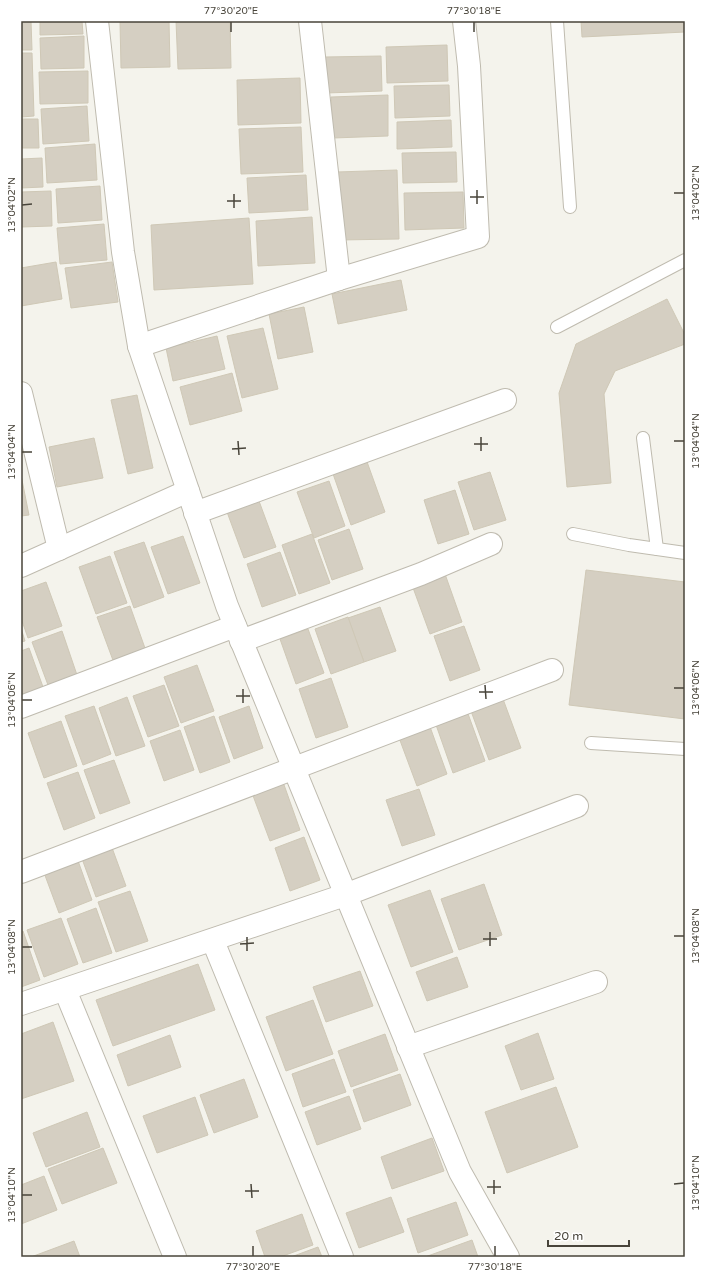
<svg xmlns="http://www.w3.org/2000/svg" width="706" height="1278" font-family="'Varela Round',sans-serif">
  <rect width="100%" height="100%" fill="#f4f3ec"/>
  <g fill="#d5cfc2" stroke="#cfc8b6">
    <path d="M 21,21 L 31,21 L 32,50 L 21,50 Z"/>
    <path d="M 40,21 L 82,21 L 83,34 L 40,35 Z"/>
    <path d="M 120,21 L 169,21 L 170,67 L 121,68 Z"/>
    <path d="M 176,21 L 230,21 L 231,68 L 178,69 Z"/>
    <path d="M 581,21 L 685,21 L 685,32 L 582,37 Z"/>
    <path d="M 84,36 L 84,68 L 41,69 L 40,38 Z"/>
    <path d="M 447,45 L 448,81 L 387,83 L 386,47 Z"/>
    <path d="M 21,53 L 32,53 L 34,116 L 21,117 Z"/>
    <path d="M 381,56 L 382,91 L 326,93 L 325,57 Z"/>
    <path d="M 88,71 L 88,103 L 40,104 L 39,72 Z"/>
    <path d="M 300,78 L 301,123 L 238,125 L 237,80 Z"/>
    <path d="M 449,85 L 450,116 L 395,118 L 394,86 Z"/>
    <path d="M 388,95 L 388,136 L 333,138 L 331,97 Z"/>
    <path d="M 87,106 L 89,141 L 43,144 L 41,109 Z"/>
    <path d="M 21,119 L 38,119 L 39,148 L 21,148 Z"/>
    <path d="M 451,120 L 452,147 L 397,149 L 397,122 Z"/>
    <path d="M 301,127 L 303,172 L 241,174 L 239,129 Z"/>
    <path d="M 95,144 L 97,180 L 47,183 L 45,148 Z"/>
    <path d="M 456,152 L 457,182 L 403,183 L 402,153 Z"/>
    <path d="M 42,158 L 43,187 L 21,188 L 21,159 Z"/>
    <path d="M 397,170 L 399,239 L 339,240 L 337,172 Z"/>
    <path d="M 306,175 L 308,210 L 249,213 L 247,178 Z"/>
    <path d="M 100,186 L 102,220 L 58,223 L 56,189 Z"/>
    <path d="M 51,191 L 52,226 L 21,227 L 21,192 Z"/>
    <path d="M 463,192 L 464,228 L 405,230 L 404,193 Z"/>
    <path d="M 312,217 L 315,263 L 258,266 L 256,221 Z"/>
    <path d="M 249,218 L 253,284 L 154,290 L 151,225 Z"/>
    <path d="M 104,224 L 107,260 L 60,264 L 57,228 Z"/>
    <path d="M 56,262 L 62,299 L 21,306 L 21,268 Z"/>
    <path d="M 112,262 L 118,302 L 71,308 L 65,268 Z"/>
    <path d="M 401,280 L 407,310 L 338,324 L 332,294 Z"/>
    <path d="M 667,299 L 685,335 L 685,344 L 615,371 L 604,394 L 611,483 L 567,487 L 559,393 L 576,344 Z"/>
    <path d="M 304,307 L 313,352 L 278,359 L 269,314 Z"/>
    <path d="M 263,328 L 278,389 L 242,398 L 227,336 Z"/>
    <path d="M 217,336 L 225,369 L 173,381 L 166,348 Z"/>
    <path d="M 232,373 L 242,411 L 190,425 L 180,387 Z"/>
    <path d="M 137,395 L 153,468 L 128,474 L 111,400 Z"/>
    <path d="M 94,438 L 103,478 L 57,487 L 49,447 Z"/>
    <path d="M 366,459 L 385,512 L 351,525 L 332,471 Z"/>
    <path d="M 490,472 L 506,520 L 474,530 L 458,482 Z"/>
    <path d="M 21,475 L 29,515 L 21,516 Z"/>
    <path d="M 329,481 L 345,526 L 314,538 L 297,492 Z"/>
    <path d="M 455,490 L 469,534 L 438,544 L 424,500 Z"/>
    <path d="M 259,501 L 276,547 L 244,558 L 227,512 Z"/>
    <path d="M 349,529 L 363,569 L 332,580 L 318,540 Z"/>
    <path d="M 312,534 L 330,583 L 299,594 L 282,545 Z"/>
    <path d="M 183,536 L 200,583 L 168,594 L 151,547 Z"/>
    <path d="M 144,542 L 164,597 L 134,608 L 114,552 Z"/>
    <path d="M 280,552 L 296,595 L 262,607 L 247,564 Z"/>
    <path d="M 110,556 L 127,603 L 96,614 L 79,567 Z"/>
    <path d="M 586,570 L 685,582 L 685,719 L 569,705 Z"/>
    <path d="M 445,574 L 462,622 L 430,634 L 412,585 Z"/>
    <path d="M 46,582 L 62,626 L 28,638 L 21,618 L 21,591 Z"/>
    <path d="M 130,606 L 146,651 L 114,663 L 97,617 Z"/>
    <path d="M 380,607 L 396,651 L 364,662 L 348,618 Z"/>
    <path d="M 348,617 L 364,662 L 331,674 L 315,629 Z"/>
    <path d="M 464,626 L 480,670 L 450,681 L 434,636 Z"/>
    <path d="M 21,628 L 25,641 L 21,642 Z"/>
    <path d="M 308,629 L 324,673 L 296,684 L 280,639 Z"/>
    <path d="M 62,631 L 77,675 L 48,685 L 32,642 Z"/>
    <path d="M 29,648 L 43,687 L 21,695 L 21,651 Z"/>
    <path d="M 197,665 L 214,711 L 181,723 L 164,677 Z"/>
    <path d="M 331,678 L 348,727 L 316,738 L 299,689 Z"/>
    <path d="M 164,685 L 179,726 L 148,737 L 133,696 Z"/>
    <path d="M 127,697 L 145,746 L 116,756 L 99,708 Z"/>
    <path d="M 503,699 L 521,748 L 489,760 L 471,711 Z"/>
    <path d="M 94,706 L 111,754 L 83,765 L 65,716 Z"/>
    <path d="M 249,706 L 263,748 L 234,759 L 219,717 Z"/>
    <path d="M 467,711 L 485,761 L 453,773 L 435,722 Z"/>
    <path d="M 214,716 L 230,762 L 200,773 L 184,727 Z"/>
    <path d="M 61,721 L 77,766 L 44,778 L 28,733 Z"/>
    <path d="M 429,724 L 447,774 L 417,786 L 398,735 Z"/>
    <path d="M 180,730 L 194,770 L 164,781 L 150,741 Z"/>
    <path d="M 114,760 L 130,803 L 100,814 L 84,770 Z"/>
    <path d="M 78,772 L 95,818 L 64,830 L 47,783 Z"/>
    <path d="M 283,782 L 300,830 L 270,841 L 252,793 Z"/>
    <path d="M 419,789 L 435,835 L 402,846 L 386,800 Z"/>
    <path d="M 304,837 L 320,880 L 290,891 L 275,848 Z"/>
    <path d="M 111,845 L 126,886 L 96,897 L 81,856 Z"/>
    <path d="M 77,858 L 92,900 L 59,913 L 43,870 Z"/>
    <path d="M 484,884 L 502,935 L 459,950 L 441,899 Z"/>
    <path d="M 430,890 L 453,952 L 411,967 L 388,905 Z"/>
    <path d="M 130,891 L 148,941 L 116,952 L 98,902 Z"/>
    <path d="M 96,908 L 112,953 L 83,963 L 67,919 Z"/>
    <path d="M 61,918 L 78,964 L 44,977 L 27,930 Z"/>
    <path d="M 23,931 L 40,980 L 21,987 L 21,932 Z"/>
    <path d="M 457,957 L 468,987 L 427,1001 L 416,972 Z"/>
    <path d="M 198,964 L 215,1010 L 113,1046 L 96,1000 Z"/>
    <path d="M 360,971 L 373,1006 L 326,1022 L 313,987 Z"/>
    <path d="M 313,1000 L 333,1054 L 286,1071 L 266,1017 Z"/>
    <path d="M 53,1022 L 74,1081 L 21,1099 L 21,1034 Z"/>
    <path d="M 538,1033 L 554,1079 L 521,1090 L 505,1046 Z"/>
    <path d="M 385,1034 L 398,1070 L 351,1087 L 338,1051 Z"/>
    <path d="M 170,1035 L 181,1067 L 128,1086 L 117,1055 Z"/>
    <path d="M 334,1059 L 346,1092 L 303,1107 L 292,1074 Z"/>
    <path d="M 400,1074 L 411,1105 L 364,1122 L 353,1090 Z"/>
    <path d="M 244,1079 L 258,1117 L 214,1133 L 200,1095 Z"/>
    <path d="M 556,1087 L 578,1147 L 507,1173 L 485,1112 Z"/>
    <path d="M 349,1096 L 361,1129 L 317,1145 L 305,1112 Z"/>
    <path d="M 195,1097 L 208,1135 L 157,1153 L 143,1116 Z"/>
    <path d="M 87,1112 L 100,1147 L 46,1167 L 33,1133 Z"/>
    <path d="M 432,1138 L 444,1171 L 392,1189 L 381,1157 Z"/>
    <path d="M 103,1148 L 117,1183 L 62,1204 L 48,1169 Z"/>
    <path d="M 44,1176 L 57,1210 L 21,1224 L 21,1185 Z"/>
    <path d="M 391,1197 L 404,1232 L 359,1248 L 346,1213 Z"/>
    <path d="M 456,1202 L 468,1235 L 418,1253 L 407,1219 Z"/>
    <path d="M 302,1214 L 313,1245 L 280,1257 L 265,1257 L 256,1231 Z"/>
    <path d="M 472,1240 L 478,1257 L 425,1257 Z"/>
    <path d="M 74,1241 L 80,1257 L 31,1257 Z"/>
    <path d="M 318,1247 L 322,1257 L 291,1257 Z"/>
  </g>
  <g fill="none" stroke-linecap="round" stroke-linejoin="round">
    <g stroke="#bfbbaf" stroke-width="14">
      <g id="lane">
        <path d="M 557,21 L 570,207"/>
        <path d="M 557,327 L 685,260"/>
        <path d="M 643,438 L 657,549"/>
        <path d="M 573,534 L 629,545 L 685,553"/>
        <path d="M 591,743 L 685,749"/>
      </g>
    </g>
    <g stroke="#bfbbaf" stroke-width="24">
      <g id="street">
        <path d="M 97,21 L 123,252 L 139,346 L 227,606 L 460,1172 L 508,1257"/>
        <path d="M 310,21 L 339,279"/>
        <path d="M 139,346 L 339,279 L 478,237 L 469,66 L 464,21"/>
        <path d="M 21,393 L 59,549"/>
        <path d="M 195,513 L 505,400"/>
        <path d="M 21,566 L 188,491"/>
        <path d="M 241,641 L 421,574 L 491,544"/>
        <path d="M 21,707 L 235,626"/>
        <path d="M 21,872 L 552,670"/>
        <path d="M 213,941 L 342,1257"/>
        <path d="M 65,990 L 175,1257"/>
        <path d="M 21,1004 L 345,895 L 577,806"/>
        <path d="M 408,1047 L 596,982"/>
      </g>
    </g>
    <use href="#lane" stroke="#fff" stroke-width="12"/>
    <use href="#street" stroke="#fff" stroke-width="22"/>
  </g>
  <path fill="none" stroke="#48443a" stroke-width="1.5" d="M 231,22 L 231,32M 474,22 L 474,32M 477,190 L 477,204M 674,193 L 684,193M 234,194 L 234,208M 470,197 L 484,197M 227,201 L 241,201M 22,205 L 32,204M 481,437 L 481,451M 238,441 L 239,455M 674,441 L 684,441M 474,444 L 488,444M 232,449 L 246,448M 22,452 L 32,452M 485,685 L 486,699M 674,688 L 684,688M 243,689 L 243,703M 479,692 L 493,692M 236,696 L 250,696M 22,700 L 32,700M 490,932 L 490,946M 674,936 L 684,936M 247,937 L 247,951M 483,939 L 497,939M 240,944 L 254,943M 22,947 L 32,947M 494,1180 L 494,1194M 251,1184 L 252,1198M 674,1184 L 684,1183M 487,1187 L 501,1187M 245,1191 L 259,1191M 22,1195 L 32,1195M 253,1246 L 253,1256M 495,1246 L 495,1256"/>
  <rect width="706" height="1278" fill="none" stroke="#ffffff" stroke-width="44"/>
  <path d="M548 1240v6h81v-6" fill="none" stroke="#48443a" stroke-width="2"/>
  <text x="554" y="1240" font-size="12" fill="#48443a" stroke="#ffffff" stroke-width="3" paint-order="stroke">20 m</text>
  <rect x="22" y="22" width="662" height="1234" fill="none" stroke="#48443a" stroke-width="1.5"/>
  <g font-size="10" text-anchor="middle" fill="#48443a">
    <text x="231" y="14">77°30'20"E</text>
    <text x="474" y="14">77°30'18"E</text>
    <text transform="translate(695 193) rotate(-90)" y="4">13°04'02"N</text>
    <text transform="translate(11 205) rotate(-90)" y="4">13°04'02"N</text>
    <text transform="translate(695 441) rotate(-90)" y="4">13°04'04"N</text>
    <text transform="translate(11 452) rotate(-90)" y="4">13°04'04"N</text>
    <text transform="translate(695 688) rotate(-90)" y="4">13°04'06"N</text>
    <text transform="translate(11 700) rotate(-90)" y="4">13°04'06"N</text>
    <text transform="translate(695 936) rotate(-90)" y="4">13°04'08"N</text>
    <text transform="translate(11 947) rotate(-90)" y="4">13°04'08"N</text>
    <text transform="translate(695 1183) rotate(-90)" y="4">13°04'10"N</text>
    <text transform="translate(11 1195) rotate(-90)" y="4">13°04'10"N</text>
    <text x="253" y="1270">77°30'20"E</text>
    <text x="495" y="1270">77°30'18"E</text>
  </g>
</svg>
